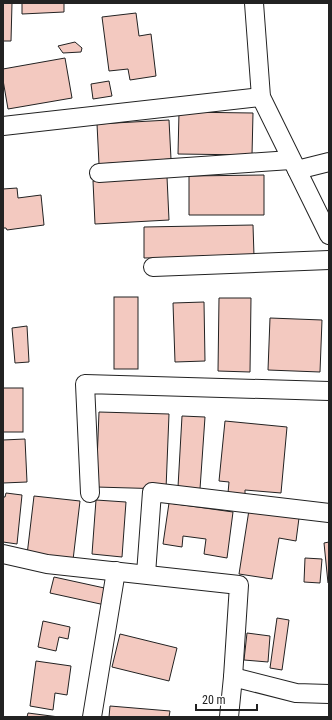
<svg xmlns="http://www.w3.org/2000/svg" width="332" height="720" font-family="'Roboto Condensed',sans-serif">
  <rect width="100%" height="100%" fill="#fff"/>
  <g fill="#f3c9c0" stroke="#222">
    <path d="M 3,3 L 12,3 L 11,41 L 3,41 Z"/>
    <path d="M 22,3 L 64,3 L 64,12 L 22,14 Z"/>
    <path d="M 136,13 L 139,36 L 151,34 L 156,76 L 130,80 L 128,69 L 109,71 L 102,17 Z"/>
    <path d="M 75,42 L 82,48 L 81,52 L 63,53 L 58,46 Z"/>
    <path d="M 65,58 L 72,98 L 8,109 L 3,80 L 3,69 Z"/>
    <path d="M 109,81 L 112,96 L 93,99 L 91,84 Z"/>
    <path d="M 179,112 L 253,113 L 252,155 L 178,154 Z"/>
    <path d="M 169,120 L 171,159 L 99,164 L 97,124 Z"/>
    <path d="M 264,175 L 264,215 L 189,215 L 189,176 Z"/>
    <path d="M 167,177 L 169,220 L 95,224 L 93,181 Z"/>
    <path d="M 17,188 L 18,198 L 41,195 L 44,225 L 7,230 L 6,228 L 3,228 L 3,189 Z"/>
    <path d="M 253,225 L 254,256 L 144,258 L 144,227 Z"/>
    <rect x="114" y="297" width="24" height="72"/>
    <path d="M 219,298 L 251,298 L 250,372 L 218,371 Z"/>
    <path d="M 204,302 L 205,361 L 175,362 L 173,303 Z"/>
    <path d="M 270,318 L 322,320 L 320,372 L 268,370 Z"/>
    <path d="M 27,326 L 29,362 L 15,363 L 12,328 Z"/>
    <rect x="3" y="388" width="20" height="44"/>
    <path d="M 99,412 L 169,414 L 166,489 L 96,487 Z"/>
    <path d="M 182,416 L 205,417 L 200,489 L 178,487 Z"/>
    <path d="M 225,421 L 287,427 L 281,493 L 245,490 L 245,494 L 228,493 L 229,482 L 219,481 Z"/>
    <path d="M 25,439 L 27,482 L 3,483 L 3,440 Z"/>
    <path d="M 6,493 L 22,495 L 17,544 L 3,542 L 3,497 L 5,497 Z"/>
    <path d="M 34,496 L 80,501 L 73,560 L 27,555 Z"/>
    <path d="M 96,500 L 126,502 L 122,557 L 92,554 Z"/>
    <path d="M 169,503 L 233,512 L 227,558 L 204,554 L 206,539 L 183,536 L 182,547 L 163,544 Z"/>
    <path d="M 249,510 L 299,518 L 296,541 L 279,538 L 272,579 L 239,574 Z"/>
    <path d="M 329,542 L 329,583 L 328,583 L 324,543 Z"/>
    <path d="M 305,558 L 322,559 L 320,583 L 304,582 Z"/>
    <path d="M 54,577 L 109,589 L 105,605 L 50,593 Z"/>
    <path d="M 277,618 L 289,620 L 282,670 L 270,668 Z"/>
    <path d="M 43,621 L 70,627 L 68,639 L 59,637 L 56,651 L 38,647 Z"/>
    <path d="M 247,633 L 270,636 L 268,662 L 244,660 Z"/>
    <path d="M 120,634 L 177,648 L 169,681 L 112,667 Z"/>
    <path d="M 36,661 L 71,666 L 67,695 L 55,693 L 53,710 L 30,706 Z"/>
    <path d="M 110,706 L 170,711 L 169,717 L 109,717 Z"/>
    <path d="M 28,713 L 59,717 L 27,717 Z"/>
  </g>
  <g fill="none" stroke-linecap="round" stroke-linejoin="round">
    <g stroke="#222" stroke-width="20">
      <g id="street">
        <path d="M 254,3 L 261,97 L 329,235"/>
        <path d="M 3,126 L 261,97"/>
        <path d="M 297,170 L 329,162"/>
        <path d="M 99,173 L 291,160"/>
        <path d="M 153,267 L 329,260"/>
        <path d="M 90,493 L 85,384 L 329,391"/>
        <path d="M 3,554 L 47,564 L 239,585 L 233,677 L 229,717"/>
        <path d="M 146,574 L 152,492 L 329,513"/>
        <path d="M 233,677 L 296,693 L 329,694"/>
        <path d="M 92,717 L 116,571"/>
      </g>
    </g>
    <use href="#street" stroke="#fff" stroke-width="18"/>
  </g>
  <rect width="332" height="720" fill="none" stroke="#222222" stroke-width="8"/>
  <path d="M196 704v6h61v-6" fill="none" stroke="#222222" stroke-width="2"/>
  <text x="202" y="704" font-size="12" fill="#222222" stroke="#ffffff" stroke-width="3" paint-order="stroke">20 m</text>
</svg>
